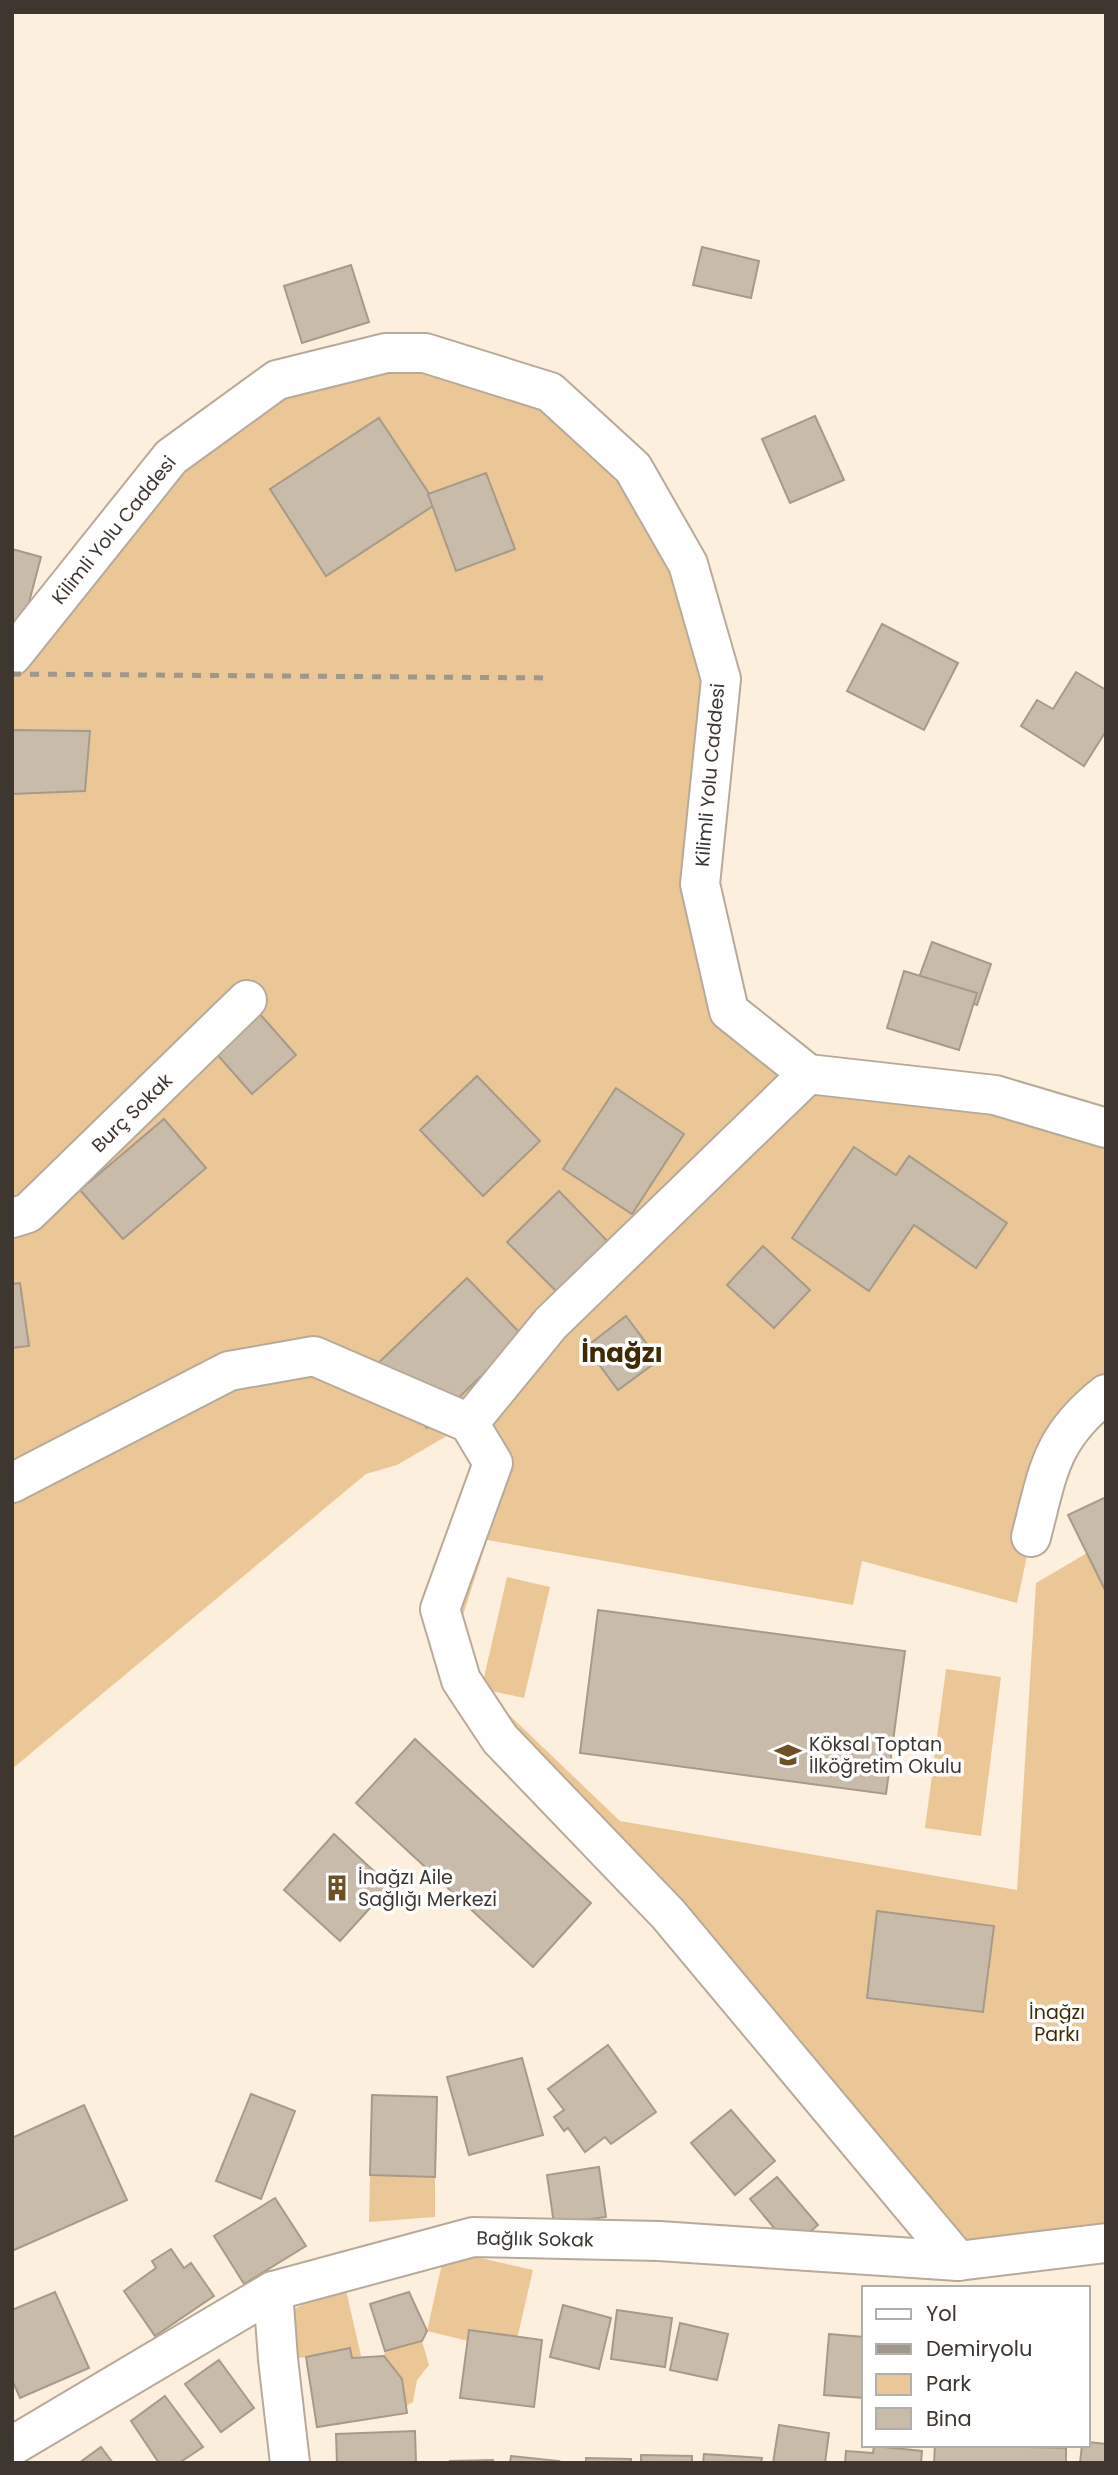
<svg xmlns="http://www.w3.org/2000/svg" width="1118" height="2475" font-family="Poppins,sans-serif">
  <rect width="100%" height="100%" fill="#fdefdd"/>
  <g fill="#ebc798">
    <path d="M 386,353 L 550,392 L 633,468 L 721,679 L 700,884 L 729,1011 L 808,1074 L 1106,1128 L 1106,1394 L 1031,1537 L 1017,1603 L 862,1561 L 853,1605 L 487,1540 L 459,1628 L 482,1686 L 507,1577 L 550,1587 L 524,1698 L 482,1689 L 620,1821 L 1017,1890 L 1036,1583 L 1087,1553 L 1106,1592 L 1106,2243 L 958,2261 L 500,1739 L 440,1609 L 493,1463 L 469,1423 L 397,1465 L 366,1474 L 12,1769 L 12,657 L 171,457 L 277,380 Z"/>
    <path d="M 946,1669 L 1001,1677 L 981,1836 L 925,1828 Z"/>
    <path d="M 370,2175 L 435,2177 L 435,2217 L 369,2222 Z"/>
    <path d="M 445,2250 L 533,2270 L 514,2352 L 427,2331 Z"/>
    <path d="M 346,2290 L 361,2356 L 352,2358 L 350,2348 L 295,2359 L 287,2326 L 294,2309 L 322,2295 Z"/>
    <path d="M 422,2341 L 429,2365 L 417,2380 L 413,2402 L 406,2406 L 384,2356 L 385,2351 Z"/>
  </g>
  <g fill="#c9bbaa" stroke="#a79a89" stroke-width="2">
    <path d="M 702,247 L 759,261 L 751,298 L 693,285 Z"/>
    <path d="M 351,265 L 369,322 L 302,343 L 284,286 Z"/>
    <path d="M 815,416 L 844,480 L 790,503 L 762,439 Z"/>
    <path d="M 379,418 L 436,504 L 326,576 L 270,489 Z"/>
    <path d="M 486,473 L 515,549 L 456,571 L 428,494 Z"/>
    <path d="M 12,549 L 41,557 L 23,625 L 12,622 Z"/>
    <path d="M 882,624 L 958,663 L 924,730 L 847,691 Z"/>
    <path d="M 1076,672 L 1106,690 L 1106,731 L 1084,766 L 1021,726 L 1037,700 L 1053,709 Z"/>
    <path d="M 12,730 L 90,731 L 85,791 L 12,794 Z"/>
    <path d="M 932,942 L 991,964 L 977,1005 L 917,983 Z"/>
    <path d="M 904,971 L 977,993 L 959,1050 L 887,1028 Z"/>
    <path d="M 259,1013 L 296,1055 L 252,1094 L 215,1052 Z"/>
    <path d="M 477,1076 L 540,1141 L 483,1196 L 420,1130 Z"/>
    <path d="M 616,1088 L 684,1134 L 632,1214 L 563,1169 Z"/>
    <path d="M 164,1119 L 206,1168 L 123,1239 L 80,1190 Z"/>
    <path d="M 854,1147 L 896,1175 L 909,1156 L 1007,1223 L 976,1268 L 914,1225 L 869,1291 L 792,1238 Z"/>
    <path d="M 559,1191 L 614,1248 L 563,1298 L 507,1242 Z"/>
    <path d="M 763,1246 L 810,1290 L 774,1328 L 727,1285 Z"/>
    <path d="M 467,1278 L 523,1336 L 427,1428 L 372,1369 Z"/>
    <path d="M 20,1283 L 29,1346 L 12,1348 L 12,1284 Z"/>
    <path d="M 626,1316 L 659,1360 L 618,1390 L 586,1347 Z"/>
    <path d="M 1106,1497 L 1106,1592 L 1068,1515 Z"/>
    <path d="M 598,1610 L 905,1651 L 886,1794 L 580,1753 Z"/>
    <path d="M 415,1739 L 591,1903 L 533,1967 L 356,1803 Z"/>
    <path d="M 334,1834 L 390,1886 L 340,1941 L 284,1890 Z"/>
    <path d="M 877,1911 L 994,1926 L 983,2012 L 867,1998 Z"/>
    <path d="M 608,2045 L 656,2112 L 611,2144 L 605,2137 L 585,2152 L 568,2128 L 564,2131 L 554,2117 L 564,2110 L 548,2089 Z"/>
    <path d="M 522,2058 L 543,2135 L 469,2155 L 447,2077 Z"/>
    <path d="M 251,2094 L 295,2111 L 261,2199 L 216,2181 Z"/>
    <path d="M 372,2095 L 437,2097 L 435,2177 L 370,2175 Z"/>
    <path d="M 84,2105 L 127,2200 L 12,2251 L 12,2138 Z"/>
    <path d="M 731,2110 L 775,2161 L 735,2195 L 691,2143 Z"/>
    <path d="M 599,2167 L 606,2217 L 554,2224 L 547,2175 Z"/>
    <path d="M 777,2177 L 818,2225 L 791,2248 L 750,2199 Z"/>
    <path d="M 275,2198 L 306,2246 L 244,2284 L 214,2236 Z"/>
    <path d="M 171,2249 L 184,2268 L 191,2263 L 214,2296 L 155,2336 L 124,2291 L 156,2268 L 152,2261 Z"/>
    <path d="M 55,2292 L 89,2368 L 20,2398 L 12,2380 L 12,2310 Z"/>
    <path d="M 409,2292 L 427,2331 L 422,2341 L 385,2351 L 370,2304 Z"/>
    <path d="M 563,2305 L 611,2318 L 599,2369 L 550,2357 Z"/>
    <path d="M 617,2310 L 672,2318 L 665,2367 L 611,2359 Z"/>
    <path d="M 680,2323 L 728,2334 L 717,2380 L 670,2370 Z"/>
    <path d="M 469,2330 L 542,2340 L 534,2407 L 460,2398 Z"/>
    <path d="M 829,2334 L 864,2337 L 864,2398 L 824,2395 Z"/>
    <path d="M 350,2348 L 352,2358 L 384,2356 L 402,2379 L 407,2413 L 317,2427 L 306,2357 Z"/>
    <path d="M 219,2360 L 254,2408 L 221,2432 L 185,2384 Z"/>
    <path d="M 165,2396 L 203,2447 L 179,2463 L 159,2463 L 131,2421 Z"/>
    <path d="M 779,2425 L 829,2433 L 825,2463 L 773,2463 Z"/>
    <path d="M 415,2431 L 416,2463 L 337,2463 L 336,2434 Z"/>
    <path d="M 1088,2442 L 1106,2444 L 1106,2463 L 1080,2463 L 1082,2445 L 1088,2445 Z"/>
    <path d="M 935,2445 L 1066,2448 L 1066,2463 L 934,2463 Z"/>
    <path d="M 874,2446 L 922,2451 L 921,2463 L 845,2463 L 846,2451 L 873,2453 Z"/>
    <path d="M 101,2447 L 113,2463 L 79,2463 Z"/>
    <path d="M 704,2454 L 762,2458 L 761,2463 L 703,2463 Z"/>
    <path d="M 641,2455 L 692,2456 L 692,2463 L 641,2463 Z"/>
    <path d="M 511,2456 L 559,2461 L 558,2463 L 510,2463 Z"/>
    <path d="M 586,2458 L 631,2459 L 631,2463 L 586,2463 Z"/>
    <path d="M 493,2460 L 493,2463 L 450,2463 L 450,2461 Z"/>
  </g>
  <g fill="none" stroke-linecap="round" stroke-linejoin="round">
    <g stroke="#b7aa99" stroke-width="42">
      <g id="minor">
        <path d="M 12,1218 L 28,1213 L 247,1000"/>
        <path d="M 469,1423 L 551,1323 L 808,1074"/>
        <path d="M 12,1483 L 229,1371 L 314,1356 L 469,1423 L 493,1463 L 440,1609 L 461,1680 L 500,1739 L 668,1914 L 958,2261"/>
        <path d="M 1031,1537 C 1048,1472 1050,1438 1106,1394"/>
        <path d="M 273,2291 L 278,2359 L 290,2463"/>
        <path d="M 12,2446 L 273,2291 L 473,2237 L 659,2241 L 958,2261 L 1106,2243"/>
      </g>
    </g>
    <g stroke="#b7aa99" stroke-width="42">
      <path id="major" d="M 12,656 L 171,457 L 277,380 L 386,353 L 425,353 L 550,392 L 633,468 L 688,564 L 721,679 L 700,884 L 729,1011 L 808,1074 L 995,1095 L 1106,1128"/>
    </g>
    <use href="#minor" stroke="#fff" stroke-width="38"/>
    <use href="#major" stroke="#fff" stroke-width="38"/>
    <path stroke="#a09689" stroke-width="5" stroke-dasharray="9 9" stroke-linecap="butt" d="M 12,674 L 552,678"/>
  </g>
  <defs>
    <g id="school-bare" transform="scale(2.1)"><path d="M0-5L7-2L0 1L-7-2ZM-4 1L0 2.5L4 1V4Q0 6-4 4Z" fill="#6e5025" stroke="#fff" stroke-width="2.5" paint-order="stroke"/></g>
    <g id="building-bare" transform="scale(2.1)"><path d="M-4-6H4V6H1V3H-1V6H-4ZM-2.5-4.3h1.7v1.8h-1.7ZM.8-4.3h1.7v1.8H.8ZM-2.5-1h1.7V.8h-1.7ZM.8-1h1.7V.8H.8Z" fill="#6e5025" stroke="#fff" stroke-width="2.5" paint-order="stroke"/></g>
  </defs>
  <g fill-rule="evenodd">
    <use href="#school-bare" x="788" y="1755"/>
    <use href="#building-bare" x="337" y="1888"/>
  </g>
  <g text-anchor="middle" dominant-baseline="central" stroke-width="7" stroke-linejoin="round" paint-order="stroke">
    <g font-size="19" fill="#3d3730" stroke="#fff">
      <text transform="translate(114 530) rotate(-51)">Kilimli Yolu Caddesi</text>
      <text transform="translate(710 775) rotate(-85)">Kilimli Yolu Caddesi</text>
      <text transform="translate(132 1113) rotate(-44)">Burç Sokak</text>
      <text transform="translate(535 2239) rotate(1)">Bağlık Sokak</text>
    </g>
    <g font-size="19" fill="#3d3730" stroke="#fff" text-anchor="start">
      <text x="809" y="1744">Köksal Toptan<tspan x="809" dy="22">İlköğretim Okulu</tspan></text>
      <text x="358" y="1877">İnağzı Aile<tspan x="358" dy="22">Sağlığı Merkezi</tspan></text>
    </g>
    <g font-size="19" fill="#402a05" stroke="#fff">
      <text x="1057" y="2012">İnağzı<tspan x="1057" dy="22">Parkı</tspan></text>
    </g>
    <g font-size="26" font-weight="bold" fill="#402a04" stroke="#fff">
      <text x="622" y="1353">İnağzı</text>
    </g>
  </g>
  <rect width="1118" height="2475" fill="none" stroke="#3d3730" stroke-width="28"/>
  <rect x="862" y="2286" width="228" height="161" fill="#ffffff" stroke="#b1afac" stroke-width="2"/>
  <rect x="876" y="2309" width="35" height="10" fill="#ffffff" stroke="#b1afac" stroke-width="2"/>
  <text x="926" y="2321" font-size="21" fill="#3d3730">Yol</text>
  <rect x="876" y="2344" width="35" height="10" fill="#a09689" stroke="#b1afac" stroke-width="2"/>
  <text x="926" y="2356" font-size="21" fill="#3d3730">Demiryolu</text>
  <rect x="876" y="2374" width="35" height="21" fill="#ebc798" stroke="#b1afac" stroke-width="2"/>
  <text x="926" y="2391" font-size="21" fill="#3d3730">Park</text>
  <rect x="876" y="2408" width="35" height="21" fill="#c9bbaa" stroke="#b1afac" stroke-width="2"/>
  <text x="926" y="2426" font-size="21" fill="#3d3730">Bina</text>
</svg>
